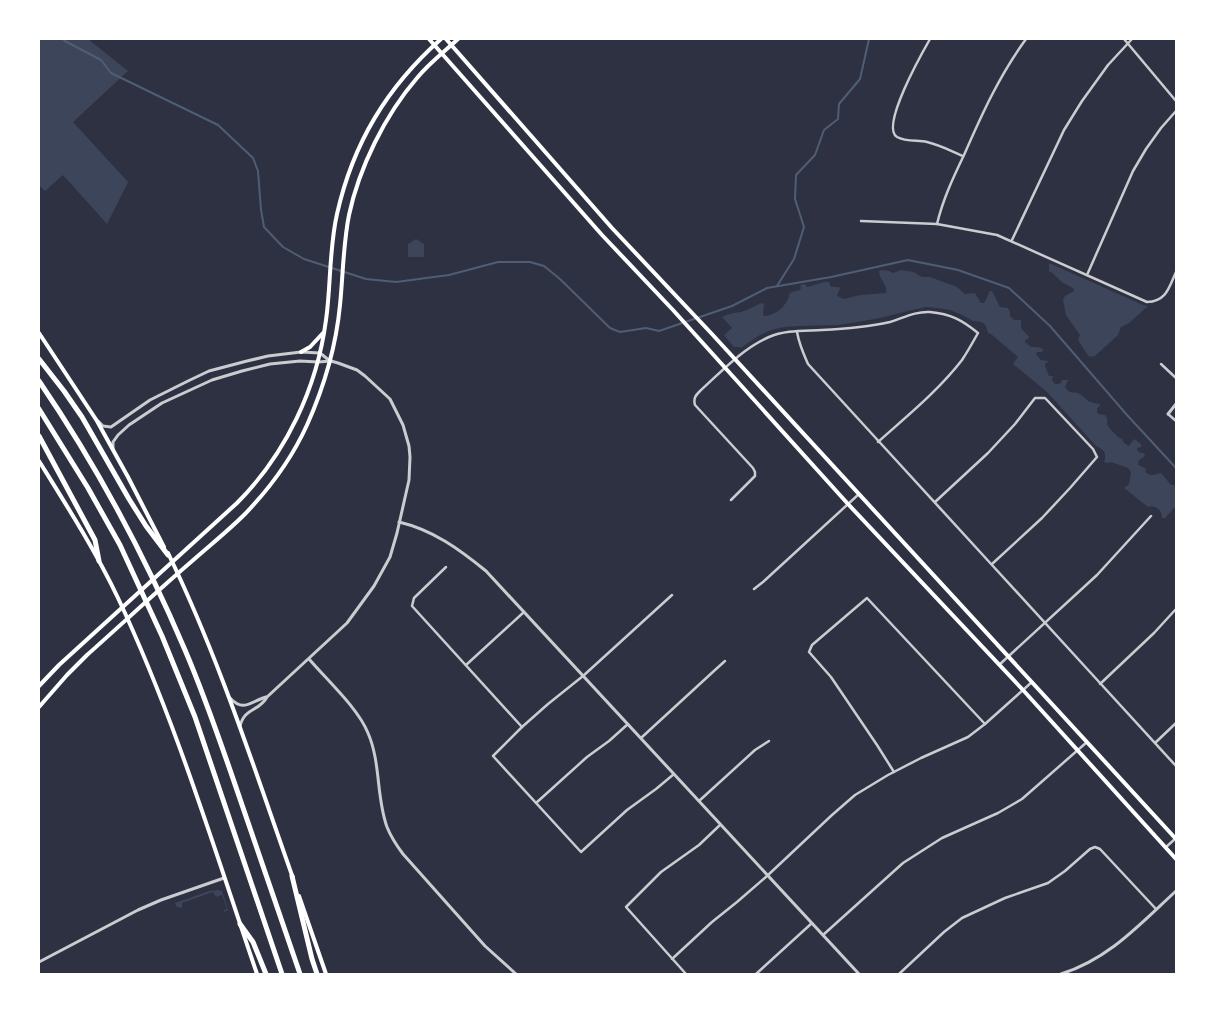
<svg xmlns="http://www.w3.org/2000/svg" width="1215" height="1013" font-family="'Roboto Serif',serif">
  <rect width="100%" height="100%" fill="#2d3142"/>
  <g fill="#3c4559">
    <path d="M 39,39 L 88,39 L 128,71 L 73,122 L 128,182 L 107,224 L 63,175 L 45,191 L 39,185 Z"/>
    <path d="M 416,239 L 424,244 L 424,257 L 408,257 L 408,244 Z"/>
    <path d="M 1049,263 L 1143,305 L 1148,306 L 1129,323 L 1121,327 L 1118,335 L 1095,356 L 1090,357 L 1087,354 L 1078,340 L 1080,335 L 1066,315 L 1063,300 L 1065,296 L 1074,291 L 1074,289 C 1070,286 1067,285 1063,283 C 1058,279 1055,274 1049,271 Z"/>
    <path d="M 882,270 L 889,271 L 893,273 L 901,270 L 914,272 L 917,274 L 922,277 L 930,277 L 957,287 L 965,294 L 975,293 L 981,303 L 984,303 C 987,300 987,295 990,291 L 992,291 L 1000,307 L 1008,308 L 1010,312 L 1010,316 L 1014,320 L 1021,320 L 1021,328 L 1029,337 L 1028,339 L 1025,340 L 1025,342 L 1031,347 L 1038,347 L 1043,349 L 1043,350 L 1042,352 L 1037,352 L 1036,354 L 1041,360 L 1048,361 L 1048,362 L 1045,364 L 1045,366 L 1049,376 L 1053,376 L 1052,380 L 1055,384 L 1058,384 L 1061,383 L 1062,380 L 1068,380 L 1065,387 C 1071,396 1073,390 1080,394 C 1083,396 1085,398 1087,400 C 1091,403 1095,403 1100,404 L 1100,405 L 1097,409 L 1097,413 L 1099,414 L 1105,415 L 1107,418 L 1107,424 L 1110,429 L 1118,437 L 1122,439 L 1124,443 L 1129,446 L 1134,439 L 1141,444 L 1141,447 L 1137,448 L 1137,450 L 1140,453 L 1144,453 L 1145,456 L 1144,457 L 1139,460 L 1138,465 L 1145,468 L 1146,469 L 1145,471 C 1150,478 1155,474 1161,473 L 1171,485 L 1174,485 L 1176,490 L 1176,506 L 1165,518 L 1162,518 C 1162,510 1156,505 1148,507 L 1124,488 L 1129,484 L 1131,472 L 1128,468 L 1111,462 L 1108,463 L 1104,462 C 1107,454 1104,449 1096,446 L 1047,392 L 1013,364 L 1018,357 L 991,334 L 988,333 L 986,326 L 982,322 L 973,321 L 962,315 L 950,310 L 937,308 L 926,307 L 912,310 L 880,318 L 858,322 L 838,325 L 800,326 L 784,327 L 771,330 L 758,336 L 741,348 L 739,347 L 734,347 L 724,335 L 732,328 L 722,317 C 729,314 733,313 740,312 C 747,311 754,306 761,303 L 764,304 L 763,315 L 765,316 C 775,315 783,309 788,299 C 790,295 787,295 792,292 C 794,291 797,291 800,290 L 801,288 L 800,285 L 805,284 L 807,287 C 815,286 822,281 829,282 L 831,287 L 839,287 L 840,289 L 837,295 L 839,297 L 844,299 L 860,295 L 886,293 C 888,284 879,280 879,271 Z"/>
    <path d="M 212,890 L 213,891 L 218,890 L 222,891 L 228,910 L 224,912 L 223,911 L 227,909 L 222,895 L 216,897 L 213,892 L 182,903 L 182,907 L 181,908 L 177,907 L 175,903 Z"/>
  </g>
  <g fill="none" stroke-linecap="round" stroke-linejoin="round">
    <g stroke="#4f5d75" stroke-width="2">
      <path d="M 63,39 L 65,41 L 101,60 L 111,73 L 218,125 L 253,158 L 258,171 L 261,210 L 264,227 L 283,247 L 304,259 L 366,279 L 396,282 L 449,275 L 498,262 L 530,262 L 544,266 L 560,279 L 610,328 L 620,332 L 646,328 L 659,331 L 732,306 L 767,288 L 831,277 L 908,260 L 958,270 L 1009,288 L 1050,326 L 1127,415 L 1176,468"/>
      <path d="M 777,286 L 794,259 L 804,227 L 795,199 L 796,175 L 815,155 L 824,130 L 838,119 L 839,104 L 860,79 L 869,39"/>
    </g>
    <g stroke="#caccd0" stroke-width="2.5">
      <path d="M 930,39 C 922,53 880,127 897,137 C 906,142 918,140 927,142 C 940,145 951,151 963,156"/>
      <path d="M 1124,39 L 1176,101"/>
      <path d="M 861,221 L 937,224 L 997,235 L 1147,302 C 1167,301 1169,287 1176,272"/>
      <path d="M 937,224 C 943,199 953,178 964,155 C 982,114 999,76 1026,39"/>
      <path d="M 1012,240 L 1064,130 L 1082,101 L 1108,65 L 1132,39"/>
      <path d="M 1087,275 L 1133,171 L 1146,149 L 1161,128 L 1176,111"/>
      <path d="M 797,332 C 799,343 803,353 808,364 C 869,431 931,498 992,565 C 1054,632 1114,699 1176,766"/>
      <path d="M 1161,364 L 1176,378"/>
      <path d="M 1168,414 L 1176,421"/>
      <path d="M 731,500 L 755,476 L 755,472 L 753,468 L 695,405 C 693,398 696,395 700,391 C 721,372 743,348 769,337 C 785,330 804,331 822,330 C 844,329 868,327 890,322 C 903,318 916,311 930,312 C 951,314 962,320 978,333 C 973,342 968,351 962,360 C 938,391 907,416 878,442"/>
      <path d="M 935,502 L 988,453 L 1015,424 L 1035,398 L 1045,398 L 1093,449 L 1097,457 L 1070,488 L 1042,518 L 992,564"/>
      <path d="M 446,567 L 414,598 L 412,606 L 522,727"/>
      <path d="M 754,589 L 763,582 L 859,494"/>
      <path d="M 672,595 L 583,676 L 548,704 L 522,727 L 493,756 L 581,852 L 627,810 L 656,789 L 674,774"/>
      <path d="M 466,665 L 524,612"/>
      <path d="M 999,665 L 1097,575 L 1151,516"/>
      <path d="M 1100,684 L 1154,633 L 1176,609"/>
      <path d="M 641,738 L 715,670 L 725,661"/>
      <path d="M 1155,743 L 1176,723"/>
      <path d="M 894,772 L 877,745 L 831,677 L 809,652 L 812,645 L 867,598 L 985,724"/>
      <path d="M 699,801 L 755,750 L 769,741"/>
      <path d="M 536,803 L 587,757 L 609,741 L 628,724"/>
      <path d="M 1166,847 L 1175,839"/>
      <path d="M 823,935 L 903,863 L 942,838 L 998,813 L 1022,799 L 1087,742"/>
      <path d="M 672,959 L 712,922 L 737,902 L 767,876 L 832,815 L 855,795 L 888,775 L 921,758 L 968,737 L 985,724 L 1032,682"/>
      <path d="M 686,974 L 626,907 L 661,872 L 699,845 L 720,825"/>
      <path d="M 756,974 L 812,923"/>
      <path d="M 899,974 L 944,932 L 962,918 L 1005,898 L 1048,883 L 1065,871 L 1090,849 L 1095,847 L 1100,849 L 1156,909"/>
    </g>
    <g stroke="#caccd0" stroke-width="3">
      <path d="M 1168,414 L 1176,404"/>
      <path d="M 98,421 L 103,426 L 111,427 L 150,400 L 188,381 L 209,371 L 247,361 L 268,356 L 301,352 L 320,353 L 330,361"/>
      <path d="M 113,449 L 113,442 L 118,435 L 129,425 L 162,403 L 212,380 L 242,371 L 270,364 L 300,361 L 318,362 L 331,361 L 338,363 L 357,370 L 365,376 L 390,399 L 403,425 L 409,446 L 410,457 L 409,480 L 397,533 L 390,557 L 374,586 L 347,623 L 267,697 C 259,712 245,707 240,726"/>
      <path d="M 399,522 C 433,530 459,549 486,571 L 859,974"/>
      <path d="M 309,659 C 327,680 358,708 368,733 C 381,763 376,797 387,827 C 391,837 397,846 403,854 L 485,946 L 516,974"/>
      <path d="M 230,698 C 244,713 251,701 266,697"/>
      <path d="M 39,962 L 138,910 L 161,900 L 224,878"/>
      <path d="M 1061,974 C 1109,959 1140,924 1176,891"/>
    </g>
    <g stroke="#fff" stroke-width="4">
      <path d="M 429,39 L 602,235 L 673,310 L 848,504 L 1023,690 L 1176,859"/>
      <path d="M 446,39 L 612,228 L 711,333 L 1176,839"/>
      <path d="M 39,333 L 97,421 L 128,477 L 164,547"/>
      <path d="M 301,352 L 310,347 L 323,333"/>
      <path d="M 39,461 C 67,506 95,550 118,598 C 175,719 214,848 257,974"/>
      <path d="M 168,553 C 219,658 254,768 293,878"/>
      <path d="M 39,686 L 59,665 L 237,503 C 286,454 317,388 326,320 C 331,285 329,249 337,214 C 353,143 387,87 441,39"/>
      <path d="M 39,707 L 67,675 L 87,655 C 122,624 156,592 191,562 C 209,546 228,531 245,514 C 270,488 292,458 307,425 C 324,387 336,347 340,305 C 343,276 343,245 349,215 C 359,168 385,115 417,78 C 429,63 444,52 458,39"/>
      <path d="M 299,896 L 326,974"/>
    </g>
    <g stroke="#fff" stroke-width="5">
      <path d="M 39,359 L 64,391 L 82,417 L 129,499 L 146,526 L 168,555"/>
      <path d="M 39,381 C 97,466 145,556 185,650 C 206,699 223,749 240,799 C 260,857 280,916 300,974"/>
      <path d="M 39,409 L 88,488 L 120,545 L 162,636 L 195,717 L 282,974"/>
      <path d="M 39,436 L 95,540 L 99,561"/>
      <path d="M 292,876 L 312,959 L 317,974"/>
      <path d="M 240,924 L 253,942 L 266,974"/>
    </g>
  </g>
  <rect width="1215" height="1013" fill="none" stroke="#ffffff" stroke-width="80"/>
</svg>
